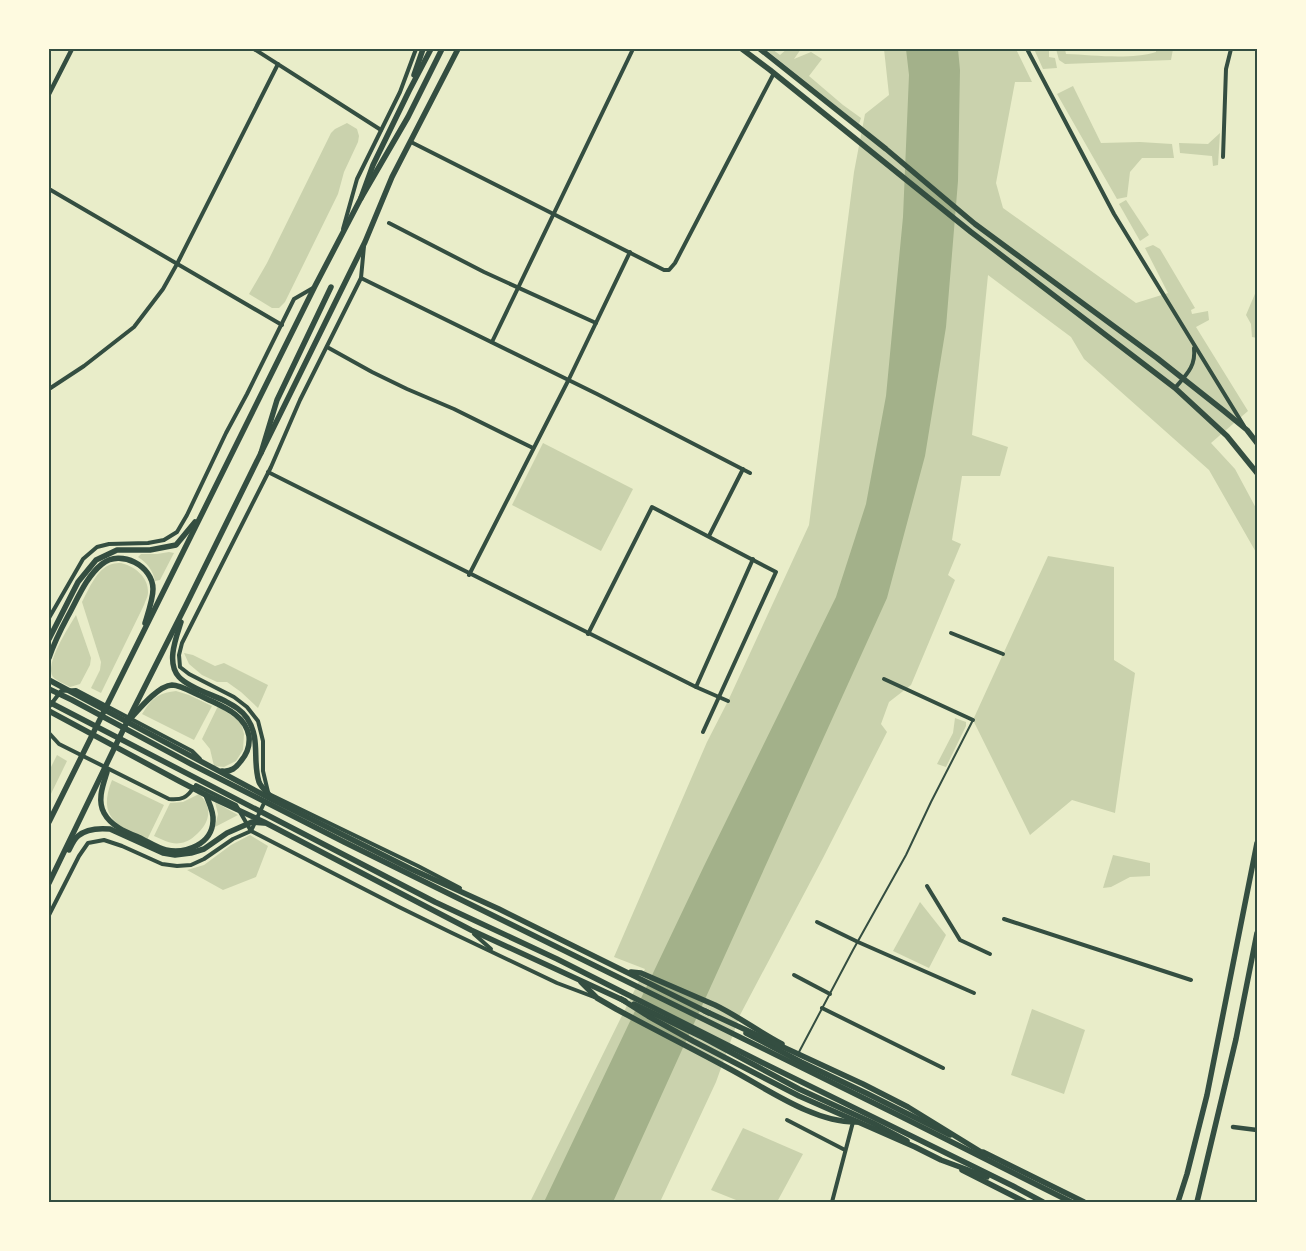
<svg xmlns="http://www.w3.org/2000/svg" width="1306" height="1251" font-family="'Nunito Sans',sans-serif">
  <rect width="100%" height="100%" fill="#e9edc9"/>
  <g fill="#cad2ad">
    <path d="M 765,49 L 772,49 L 780,55 L 787,49 L 801,49 L 794,59 L 811,52 L 822,59 L 809,76 L 843,105 L 861,118 L 859,124 Z"/>
    <path d="M 884,49 L 1016,49 L 1032,82 L 1015,82 L 996,183 L 1003,208 L 1136,303 L 1168,293 L 1145,248 L 1153,245 L 1160,249 L 1195,308 L 1191,310 L 1192,314 L 1208,311 L 1209,320 L 1196,327 L 1248,411 L 1211,443 L 1235,469 L 1257,510 L 1257,554 L 1209,470 L 1084,359 L 1071,337 L 988,275 L 972,435 L 1008,447 L 1000,476 L 962,476 L 952,540 L 961,544 L 948,575 L 955,580 L 911,685 L 889,702 L 881,724 L 887,732 L 823,858 L 740,1015 L 716,1082 L 660,1202 L 530,1202 L 645,969 L 614,957 L 707,742 L 728,701 L 809,525 L 854,172 L 865,114 L 889,95 Z"/>
    <path d="M 1034,49 L 1049,49 L 1049,57 L 1055,58 L 1057,68 L 1043,69 Z"/>
    <path d="M 1056,49 L 1065,49 L 1066,54 C 1093,55 1130,60 1156,52 L 1156,49 L 1173,49 L 1171,60 L 1065,64 L 1059,60 Z"/>
    <path d="M 1073,86 L 1101,143 L 1140,142 L 1172,144 L 1174,158 L 1142,158 L 1130,172 L 1127,197 L 1117,199 L 1057,94 Z"/>
    <path d="M 347,123 L 357,129 L 359,136 L 358,142 L 344,172 L 338,194 L 285,302 L 279,308 L 272,308 L 249,294 L 267,263 L 331,133 L 335,129 Z"/>
    <path d="M 1220,133 L 1218,165 L 1213,166 L 1212,156 L 1180,153 L 1179,143 L 1208,144 Z"/>
    <path d="M 1126,200 L 1149,235 L 1140,241 L 1119,204 Z"/>
    <path d="M 1257,289 L 1257,338 L 1252,337 L 1251,324 L 1246,315 Z"/>
    <path d="M 543,443 L 633,489 L 601,551 L 512,505 Z"/>
    <path d="M 169,552 L 174,553 L 160,580 L 155,581 C 153,570 147,563 138,557 L 141,554 L 157,554 Z"/>
    <path d="M 1048,556 L 1114,567 L 1114,660 L 1135,673 L 1115,813 L 1072,800 L 1030,835 L 973,720 Z"/>
    <path d="M 121,563 C 134,566 149,577 148,593 C 148,597 145,601 144,605 L 101,693 L 91,688 L 100,670 L 101,662 L 82,602 C 89,589 97,568 112,564 C 115,563 118,563 121,563 Z"/>
    <path d="M 76,615 L 91,658 L 90,665 L 80,684 L 70,687 C 65,684 57,681 53,677 C 44,664 69,627 76,615 Z"/>
    <path d="M 184,653 L 193,655 L 215,666 L 224,663 L 268,685 L 258,708 L 241,692 L 227,682 L 217,682 L 202,675 L 189,664 Z"/>
    <path d="M 176,691 L 189,695 L 212,706 L 194,740 L 142,714 C 152,698 158,693 176,691 Z"/>
    <path d="M 218,706 L 241,722 L 244,734 L 243,750 L 236,761 L 224,767 L 214,766 L 210,749 L 202,739 Z"/>
    <path d="M 955,718 L 966,722 L 966,726 L 946,767 L 937,764 L 953,733 Z"/>
    <path d="M 57,755 L 67,761 L 49,798 L 49,771 Z"/>
    <path d="M 112,780 L 164,805 L 147,840 C 117,825 97,818 112,780 Z"/>
    <path d="M 199,794 C 212,806 211,821 198,833 C 194,837 188,842 181,843 C 172,845 163,840 154,836 L 170,803 L 183,802 Z"/>
    <path d="M 215,802 L 238,815 L 215,827 L 218,814 Z"/>
    <path d="M 250,835 L 268,846 L 256,877 L 223,890 L 187,870 L 204,865 L 231,845 Z"/>
    <path d="M 1113,855 L 1150,863 L 1150,876 L 1130,877 L 1111,887 L 1103,888 Z"/>
    <path d="M 920,902 L 946,935 L 929,968 L 893,951 Z"/>
    <path d="M 1032,1009 L 1085,1030 L 1064,1094 L 1011,1075 Z"/>
    <path d="M 743,1128 L 803,1154 L 777,1202 L 741,1202 L 711,1190 Z"/>
  </g>
  <path fill="#a3b18a" d="M 906,49 L 958,49 L 960,70 L 958,181 L 946,327 L 925,456 L 887,598 L 613,1202 L 544,1202 L 704,866 L 836,597 L 866,504 L 886,396 L 903,217 L 909,75 Z"/>
  <g fill="none" stroke-linecap="round" stroke-linejoin="round">
    <path stroke="#344e41" stroke-width="2" d="M 799,1052 L 853,950 L 906,855 L 931,802 L 973,720"/>
    <g stroke="#344e41" stroke-width="4">
      <path d="M 254,49 L 381,130"/>
      <path d="M 1027,49 L 1114,214 L 1244,426"/>
      <path d="M 411,142 L 664,270 L 669,270 L 675,263 L 774,73"/>
      <path d="M 1223,157 L 1226,69 L 1231,49"/>
      <path d="M 49,189 L 282,325"/>
      <path d="M 389,223 L 484,272 L 596,323"/>
      <path d="M 343,229 L 357,179 L 400,92 L 416,49"/>
      <path d="M 361,278 L 597,394 L 750,473"/>
      <path d="M 492,342 L 633,49"/>
      <path d="M 327,347 L 372,372 L 407,389 L 454,409 L 533,448"/>
      <path d="M 1175,388 C 1187,374 1196,366 1194,348"/>
      <path d="M 49,389 L 84,366 L 134,327 L 163,289 L 177,264 L 278,64"/>
      <path d="M 268,472 L 696,687 L 728,701"/>
      <path d="M 709,536 L 743,469"/>
      <path d="M 469,575 L 569,379 L 630,252"/>
      <path d="M 49,618 L 83,559 L 97,547 L 109,544 L 148,543 L 164,540 L 177,532 L 187,515 L 226,433 L 247,394 L 294,299 L 313,288"/>
      <path d="M 951,633 L 1003,654"/>
      <path d="M 588,634 L 652,507 L 776,572 L 703,732"/>
      <path d="M 884,679 L 973,720"/>
      <path d="M 696,687 L 753,559"/>
      <path d="M 49,707 L 61,691 L 76,690 L 192,751 L 200,759"/>
      <path d="M 49,733 L 59,744 L 169,799 C 182,800 187,798 194,787"/>
      <path d="M 196,785 L 236,805 L 251,831 L 399,907 L 450,932 L 557,983 L 594,997"/>
      <path d="M 268,792 L 263,771 L 263,741 L 258,721 L 247,707 L 234,697 L 189,674 L 180,667 L 179,655 L 182,643 L 271,467 L 300,400 L 361,278 L 364,246"/>
      <path d="M 271,795 L 418,866 L 460,888"/>
      <path d="M 927,886 L 960,940 L 990,954"/>
      <path d="M 49,915 L 79,856 L 88,843 L 104,840 L 122,846 L 162,864 L 177,866 L 191,865 L 204,859 L 233,839 L 251,831 L 265,801"/>
      <path d="M 1004,919 L 1191,980"/>
      <path d="M 817,922 L 858,942 L 974,993"/>
      <path d="M 474,934 L 491,949"/>
      <path d="M 794,975 L 830,994"/>
      <path d="M 822,1008 L 943,1068"/>
      <path d="M 787,1120 L 845,1150"/>
      <path d="M 832,1202 L 853,1122"/>
    </g>
    <g stroke="#344e41" stroke-width="4.5">
      <path d="M 49,94 L 72,49"/>
      <path d="M 1233,1127 L 1257,1130"/>
    </g>
    <g stroke="#344e41" stroke-width="5.5">
      <path d="M 742,49 L 770,70 L 971,232 L 1175,388 L 1227,436 L 1257,473"/>
      <path d="M 760,49 L 886,149 L 975,224 L 1157,358 L 1224,411 L 1247,430 L 1257,443"/>
      <path d="M 414,75 L 423,49"/>
      <path d="M 181,622 C 176,638 166,663 179,677 C 188,687 210,694 223,700 C 232,705 241,709 247,718 C 261,739 252,760 259,782 C 261,787 267,792 271,797"/>
      <path d="M 49,639 L 78,582 L 96,560 L 117,550 L 150,550 L 176,545 L 195,522"/>
      <path d="M 49,658 C 54,643 61,629 68,616 C 78,598 86,577 102,564 C 121,549 153,566 153,589 C 153,599 148,613 145,623"/>
      <path d="M 49,680 L 273,800 L 411,869 L 499,909 L 709,1013"/>
      <path d="M 49,711 L 179,781 L 206,795 L 264,822 L 471,930 L 625,1001"/>
      <path d="M 131,718 C 140,708 158,686 172,685 C 180,685 194,693 201,696 C 220,706 245,713 249,736 C 250,745 247,754 241,761 C 236,768 231,772 222,771"/>
      <path d="M 107,772 C 103,785 97,800 104,813 C 111,826 126,832 138,837 C 147,841 157,848 166,850 C 186,854 212,844 213,821 C 214,812 209,803 206,795"/>
      <path d="M 49,822 L 315,286 L 361,198 L 373,165 L 409,91 L 431,49"/>
      <path d="M 69,850 C 71,846 74,839 78,836 C 87,828 99,828 110,829 L 163,853 L 175,855 L 191,853 L 204,849 L 227,833 L 252,822 L 264,823"/>
      <path d="M 49,883 L 126,724 L 186,605 L 365,242 L 392,177 L 458,49"/>
      <path d="M 631,972 L 641,973 L 715,1005 C 738,1016 759,1032 782,1044"/>
      <path d="M 581,982 L 597,998 L 616,1009 C 653,1029 691,1048 728,1068 C 766,1088 814,1123 857,1122"/>
      <path d="M 634,1004 L 704,1038 L 799,1089 L 873,1123 L 907,1141"/>
      <path d="M 746,1033 L 801,1062 L 868,1094 L 950,1135"/>
      <path d="M 983,1152 L 1084,1202"/>
      <path d="M 962,1170 L 1025,1202"/>
      <path d="M 1178,1202 L 1187,1174 L 1207,1095 L 1257,843"/>
      <path d="M 1197,1202 L 1236,1039 L 1257,933"/>
    </g>
    <g stroke="#344e41" stroke-width="5.5">
      <path d="M 361,198 L 408,117 L 442,49"/>
      <path d="M 261,453 L 277,400 L 331,287"/>
      <path d="M 49,689 L 72,700 L 191,764 L 344,842 L 904,1118 L 1071,1202"/>
      <path d="M 49,702 L 435,902 L 557,959 L 761,1062 L 1013,1186 L 1043,1202"/>
      <path d="M 621,999 L 648,1016 L 693,1041 L 799,1096 L 915,1147 L 941,1160 L 987,1177"/>
      <path d="M 705,1011 L 863,1084 L 908,1107 L 986,1155"/>
    </g>
  </g>
  <rect width="1306" height="1251" fill="none" stroke="#fefae0" stroke-width="100"/>
  <rect x="50" y="50" width="1206" height="1151" fill="none" stroke="#344e41" stroke-width="2"/>
</svg>
